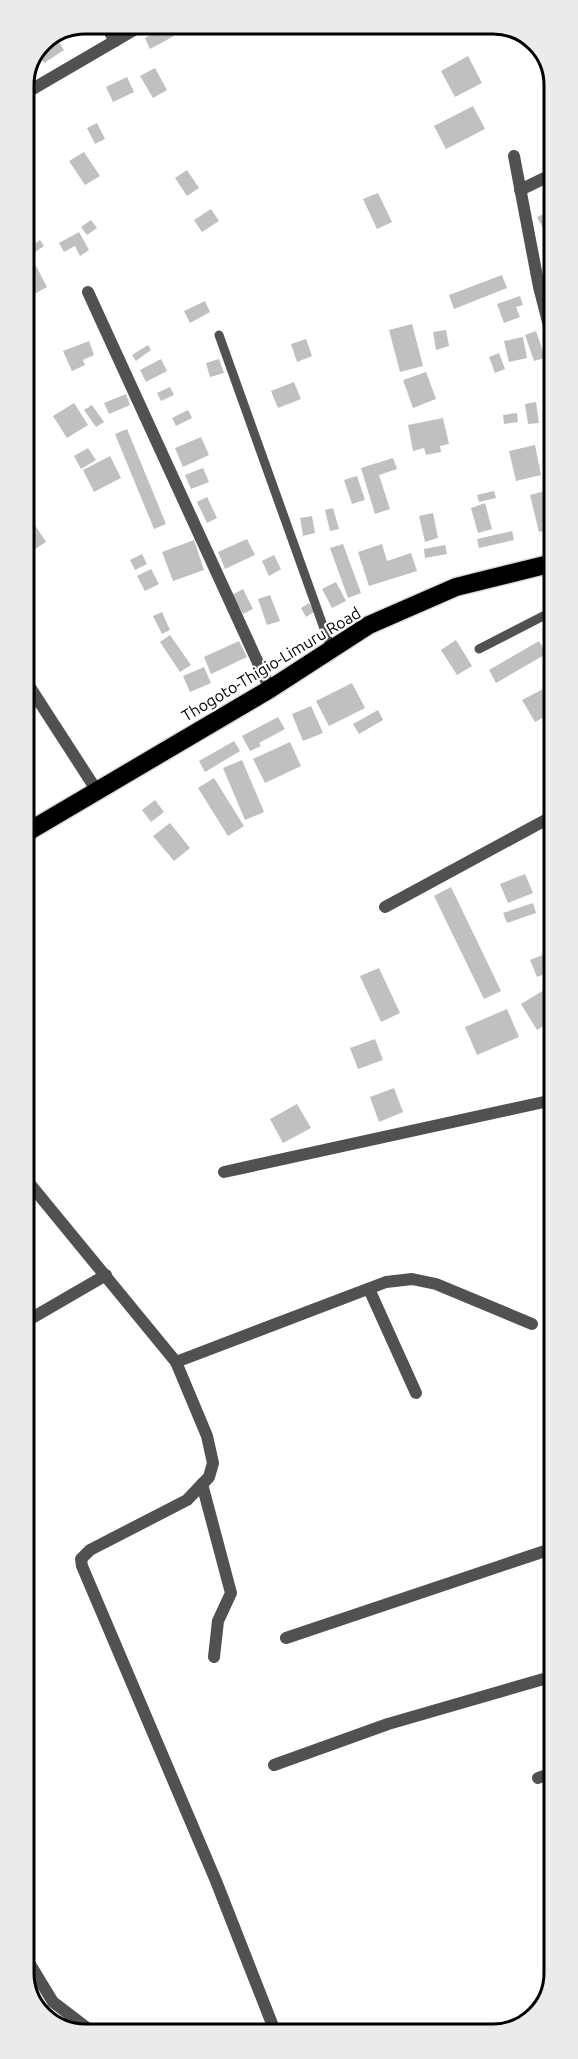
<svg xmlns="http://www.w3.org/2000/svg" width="578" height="2059" font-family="Ubuntu,sans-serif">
  <rect width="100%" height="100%" fill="#fff"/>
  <g fill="#c0c0c0">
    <path d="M 169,25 L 174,36 L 150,49 L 145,38 Z"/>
    <path d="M 55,36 L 64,50 L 44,63 L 38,53 L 42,42 Z"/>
    <path d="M 468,56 L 482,83 L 455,97 L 441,71 Z"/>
    <path d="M 155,68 L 167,90 L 153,98 L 140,76 Z"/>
    <path d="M 127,77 L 134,92 L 113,102 L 106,87 Z"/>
    <path d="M 473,106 L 485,129 L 446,149 L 434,126 Z"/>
    <path d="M 97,123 L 105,139 L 95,144 L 87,128 Z"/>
    <path d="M 84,152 L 100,176 L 85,185 L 69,161 Z"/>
    <path d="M 187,170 L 199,188 L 187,196 L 175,178 Z"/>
    <path d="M 378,193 L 392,222 L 377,229 L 363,199 Z"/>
    <path d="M 553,196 L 553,230 L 546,234 L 537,217 L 551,211 L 545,200 Z"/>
    <path d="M 211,209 L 219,221 L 202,232 L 194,220 Z"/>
    <path d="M 91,220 L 97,228 L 87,235 L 81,227 Z"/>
    <path d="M 79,232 L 89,250 L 80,256 L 75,246 L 64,252 L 59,243 Z"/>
    <path d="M 40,240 L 44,246 L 34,253 L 30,247 Z"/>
    <path d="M 36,266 L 47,287 L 29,297 L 24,288 L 24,272 Z"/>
    <path d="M 502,275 L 507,288 L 454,309 L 449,295 Z"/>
    <path d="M 520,296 L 523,305 L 516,307 L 520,317 L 504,323 L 497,304 Z"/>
    <path d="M 205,301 L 210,312 L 190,323 L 184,311 Z"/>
    <path d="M 412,324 L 423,366 L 400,372 L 389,330 Z"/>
    <path d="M 446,330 L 449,346 L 436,350 L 433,332 Z"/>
    <path d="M 536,331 L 545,358 L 534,361 L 525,335 Z"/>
    <path d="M 523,337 L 527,358 L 509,362 L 504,341 Z"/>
    <path d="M 306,339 L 312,356 L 297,362 L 291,344 Z"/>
    <path d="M 89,341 L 94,355 L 83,360 L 85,365 L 72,371 L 63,351 Z"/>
    <path d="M 148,345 L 151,350 L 136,361 L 132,355 Z"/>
    <path d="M 499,353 L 505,369 L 495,373 L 489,357 Z"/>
    <path d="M 161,359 L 167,371 L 146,382 L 140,370 Z"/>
    <path d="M 219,359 L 224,373 L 210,377 L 206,363 Z"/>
    <path d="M 426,372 L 436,399 L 413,408 L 403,380 Z"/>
    <path d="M 294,382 L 301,399 L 278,408 L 271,391 Z"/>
    <path d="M 170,387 L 174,395 L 161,401 L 157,393 Z"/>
    <path d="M 126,394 L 130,405 L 109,414 L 104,403 Z"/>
    <path d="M 536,402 L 539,423 L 528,424 L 525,404 Z"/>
    <path d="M 74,403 L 88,425 L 67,438 L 53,416 Z"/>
    <path d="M 92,405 L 104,422 L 96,427 L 84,410 Z"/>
    <path d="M 188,410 L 192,418 L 176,426 L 172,418 Z"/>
    <path d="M 517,413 L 518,422 L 504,424 L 503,415 Z"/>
    <path d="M 443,418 L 449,444 L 440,446 L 441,452 L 426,455 L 424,448 L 413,451 L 408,425 Z"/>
    <path d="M 127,429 L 166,524 L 154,529 L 115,434 Z"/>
    <path d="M 201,437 L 209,455 L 183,467 L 175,448 Z"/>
    <path d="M 535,445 L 541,475 L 516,481 L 509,451 Z"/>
    <path d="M 88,448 L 96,460 L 81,469 L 74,456 Z"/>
    <path d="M 110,456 L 121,478 L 94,492 L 83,470 Z"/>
    <path d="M 393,458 L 397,469 L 379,475 L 390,509 L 375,514 L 361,468 Z"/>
    <path d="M 203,468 L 209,482 L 191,489 L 185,475 Z"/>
    <path d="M 357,476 L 365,500 L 352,504 L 344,480 Z"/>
    <path d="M 553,489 L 553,529 L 539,532 L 530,495 Z"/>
    <path d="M 494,491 L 496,498 L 479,502 L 477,495 Z"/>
    <path d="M 207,497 L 217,518 L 207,523 L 197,502 Z"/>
    <path d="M 485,503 L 492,529 L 478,533 L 471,508 Z"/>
    <path d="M 333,508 L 339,529 L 330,531 L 325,510 Z"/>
    <path d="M 433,513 L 438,538 L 425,542 L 419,516 Z"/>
    <path d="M 312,516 L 315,533 L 303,536 L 300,518 Z"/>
    <path d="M 33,522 L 46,542 L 24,556 L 24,527 Z"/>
    <path d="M 512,531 L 514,540 L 479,548 L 477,539 Z"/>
    <path d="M 247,539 L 255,555 L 225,569 L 218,552 Z"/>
    <path d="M 194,540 L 204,570 L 173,581 L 162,552 Z"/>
    <path d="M 343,544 L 361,593 L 348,598 L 330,548 Z"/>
    <path d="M 382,544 L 387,561 L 411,553 L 417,571 L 369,586 L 358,552 Z"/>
    <path d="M 445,545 L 447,554 L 425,558 L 424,549 Z"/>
    <path d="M 142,554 L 147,564 L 135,570 L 130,560 Z"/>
    <path d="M 274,555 L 281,569 L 269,576 L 262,561 Z"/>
    <path d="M 151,569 L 159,584 L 145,591 L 137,576 Z"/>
    <path d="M 336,582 L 346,601 L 332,608 L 322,589 Z"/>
    <path d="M 243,589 L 253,609 L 243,614 L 232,595 Z"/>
    <path d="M 270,595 L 280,621 L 267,625 L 258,599 Z"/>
    <path d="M 309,603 L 314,612 L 306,617 L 301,608 Z"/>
    <path d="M 162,612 L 170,630 L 162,634 L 153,616 Z"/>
    <path d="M 170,635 L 191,665 L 180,672 L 160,642 Z"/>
    <path d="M 456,640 L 472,666 L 457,675 L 441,650 Z"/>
    <path d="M 239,641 L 247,657 L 211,674 L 204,657 Z"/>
    <path d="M 539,641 L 546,654 L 496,683 L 489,670 Z"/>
    <path d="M 204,667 L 211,683 L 190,692 L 183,676 Z"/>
    <path d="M 352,683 L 365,708 L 329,726 L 316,701 Z"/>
    <path d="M 549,686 L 553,693 L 553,712 L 535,722 L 522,700 Z"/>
    <path d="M 311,706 L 323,733 L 303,741 L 292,714 Z"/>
    <path d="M 378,710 L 383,720 L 359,734 L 353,724 Z"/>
    <path d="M 278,717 L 285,729 L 259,743 L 261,746 L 250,751 L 242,736 Z"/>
    <path d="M 234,741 L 240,751 L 205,772 L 199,761 Z"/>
    <path d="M 290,742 L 301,766 L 265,783 L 253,759 Z"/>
    <path d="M 242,760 L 264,812 L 245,820 L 223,768 Z"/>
    <path d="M 214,778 L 244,826 L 228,836 L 198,788 Z"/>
    <path d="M 155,800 L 164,812 L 151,822 L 142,810 Z"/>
    <path d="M 170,823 L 190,848 L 174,861 L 153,836 Z"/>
    <path d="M 525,874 L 533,893 L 508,903 L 500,884 Z"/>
    <path d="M 451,887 L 501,991 L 484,999 L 434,896 Z"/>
    <path d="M 533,903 L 536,913 L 507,923 L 503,913 Z"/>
    <path d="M 553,951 L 553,971 L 537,977 L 530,960 Z"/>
    <path d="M 379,968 L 400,1013 L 381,1022 L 360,976 Z"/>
    <path d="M 549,987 L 553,994 L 553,1020 L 537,1030 L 521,1004 Z"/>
    <path d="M 507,1009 L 519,1037 L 477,1055 L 465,1027 Z"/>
    <path d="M 375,1039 L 383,1060 L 358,1069 L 350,1048 Z"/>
    <path d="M 394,1088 L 403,1112 L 379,1122 L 370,1097 Z"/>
    <path d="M 297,1104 L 311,1128 L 283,1143 L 270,1119 Z"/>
  </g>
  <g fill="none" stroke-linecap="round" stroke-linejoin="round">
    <g stroke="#dbdbdb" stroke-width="21">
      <path id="highway" d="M 24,834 L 270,689 L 369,625 L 456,587 L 553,563"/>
    </g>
    <g stroke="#515151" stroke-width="9">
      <path d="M 219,335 L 331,648"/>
      <path d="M 479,649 L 553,611"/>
    </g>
    <g stroke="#515151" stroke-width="12">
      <path d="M 105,24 L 115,41"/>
      <path d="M 24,94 L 144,24"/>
      <path d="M 514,156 L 539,287 L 553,341"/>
      <path d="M 520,190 L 553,174"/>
      <path d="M 88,292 L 270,689"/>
      <path d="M 24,678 L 97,791"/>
      <path d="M 385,907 L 553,816"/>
      <path d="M 224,1172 L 553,1100"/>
      <path d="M 25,1178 L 176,1362 L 207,1436 L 213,1463 L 209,1477 L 187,1500 L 90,1550 L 81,1559 L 82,1566 L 216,1881 L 276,2034"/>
      <path d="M 369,1289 L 416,1393"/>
      <path d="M 25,1322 L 106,1275"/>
      <path d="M 176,1362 L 386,1282 L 412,1279 L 436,1284 L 532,1324"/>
      <path d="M 202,1484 L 231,1593 L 218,1621 L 214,1657"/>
      <path d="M 286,1638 L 554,1548"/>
      <path d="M 274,1765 L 388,1724 L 554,1676"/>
      <path d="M 538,1778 L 554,1772"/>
      <path d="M 25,1956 L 53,2002 L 95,2034"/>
    </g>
    <use href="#highway" stroke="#000" stroke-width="18"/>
  </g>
  <g text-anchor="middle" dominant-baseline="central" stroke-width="4.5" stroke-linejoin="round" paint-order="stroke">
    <g font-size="16" fill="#000" stroke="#fff">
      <text transform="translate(271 664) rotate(-31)">Thogoto-Thigio-Limuru Road</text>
    </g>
  </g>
  <path d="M0 0H578V2059H0ZM85 34H493A51 51 0 0 1 544 85V1973A51 51 0 0 1 493 2024H85A51 51 0 0 1 34 1973V85A51 51 0 0 1 85 34Z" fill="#ebebeb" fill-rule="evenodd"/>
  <path fill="none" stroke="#000" stroke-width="3" d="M85 34H493A51 51 0 0 1 544 85V1973A51 51 0 0 1 493 2024H85A51 51 0 0 1 34 1973V85A51 51 0 0 1 85 34Z"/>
</svg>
